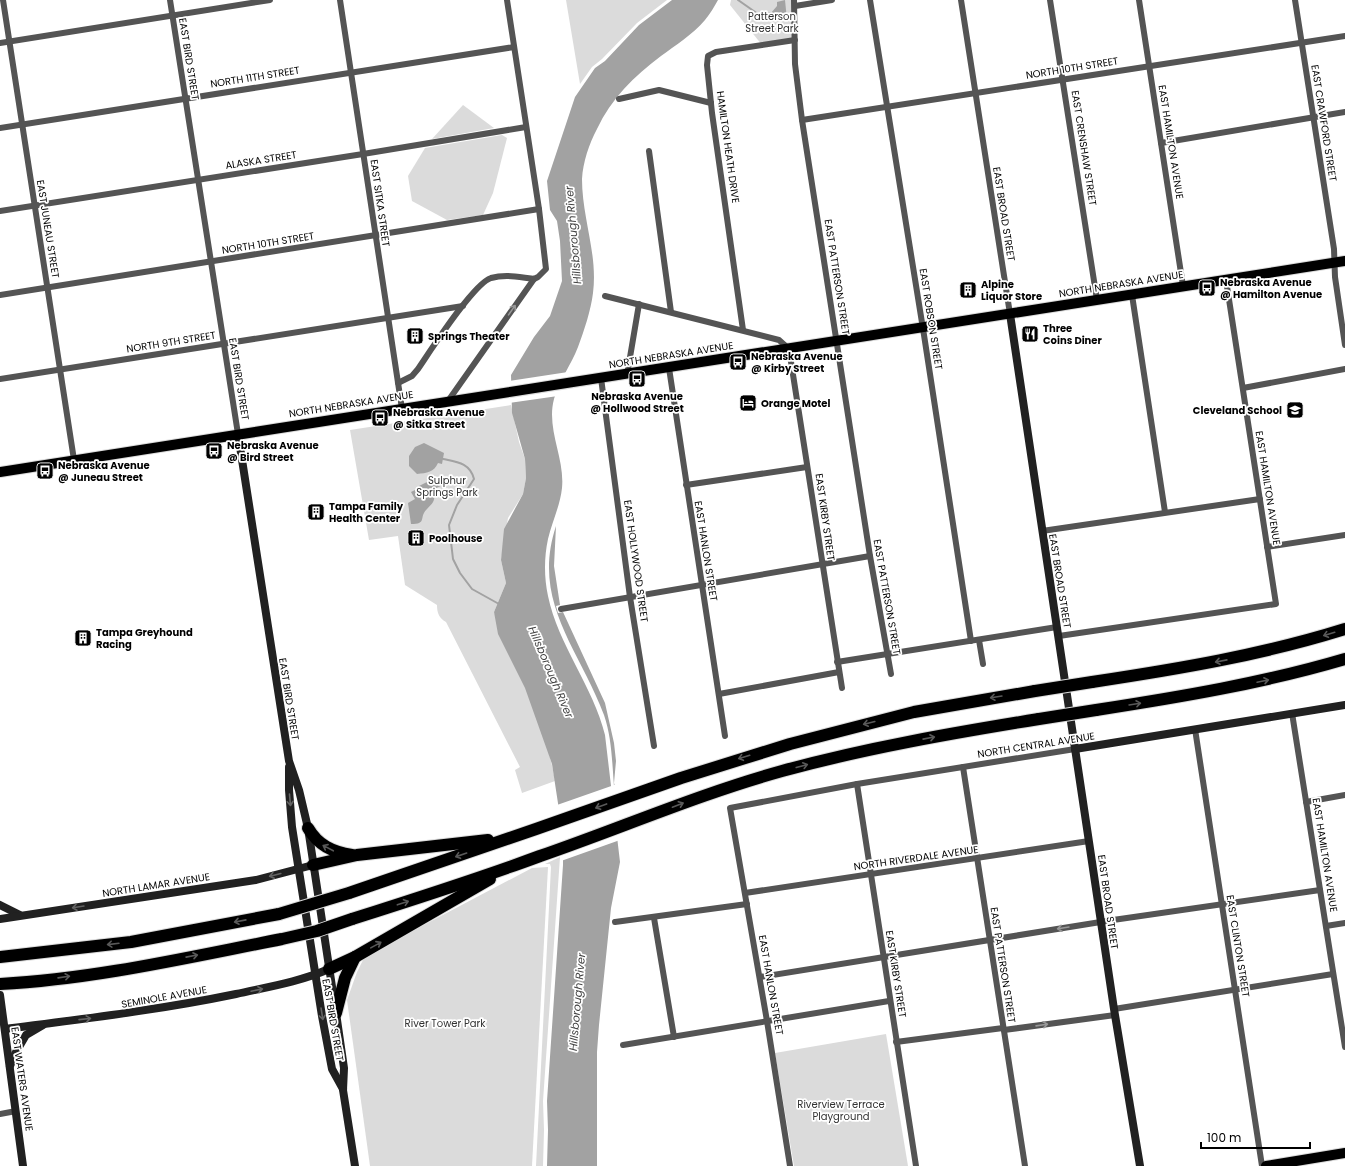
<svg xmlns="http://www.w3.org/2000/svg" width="1345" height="1166" font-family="Poppins,sans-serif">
  <rect width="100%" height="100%" fill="#fff"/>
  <g fill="#dbdbdb">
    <path d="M 566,0 L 667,0 L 637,23 L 602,59 L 592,67 L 580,84 Z"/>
    <path d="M 731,0 L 794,0 L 795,40 L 762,45 L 730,5 Z"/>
    <path d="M 463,105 L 494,128 L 432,139 Z"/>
    <path d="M 502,135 L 507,138 L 493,193 L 483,215 L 447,220 L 412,201 L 408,176 L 425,148 Z"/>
    <path d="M 511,405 L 519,442 L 525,459 L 526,478 L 523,494 L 508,518 L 501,560 L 506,583 L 494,612 C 516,665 546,725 555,781 L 522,793 L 515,770 L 520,767 L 446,622 C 439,618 437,613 437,605 L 405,585 L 398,536 L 369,540 L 350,430 Z"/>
    <path d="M 560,857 L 543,1101 L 544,1130 L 543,1166 L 536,1166 L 551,867 L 550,864 L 545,864 Z"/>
    <path d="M 548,867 L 532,1166 L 370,1166 L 347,1000 L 357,972 L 365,956 L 532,868 Z"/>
    <path d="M 886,1034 L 908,1166 L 794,1166 L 775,1053 Z"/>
  </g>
  <g fill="#a2a2a2">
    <path d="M 672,0 L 718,0 C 714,7 710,14 705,20 C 692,35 676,45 661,56 C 634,76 611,99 597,129 C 589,144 583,162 582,179 C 582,218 598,254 593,293 C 591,310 584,331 578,347 C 571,365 559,381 554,399 C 546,429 565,458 562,488 C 560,506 552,522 548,539 C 544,557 544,578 548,596 C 558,645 593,686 605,735 L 620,862 L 611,908 L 599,1025 L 597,1052 L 597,1166 L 547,1166 L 548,1130 L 547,1101 L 563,865 L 563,836 L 552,764 L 525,688 L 498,634 L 494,612 L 506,583 L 501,560 L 504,529 L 523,494 L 526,478 L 525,459 L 512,413 L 511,375 L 534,337 L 550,316 L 562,281 L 560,241 L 557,221 L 550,210 L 547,181 L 575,97 L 595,68 L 605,61 L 639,25 Z"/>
    <path d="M 785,0 L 787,20 L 771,13 L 777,6 L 777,2 Z"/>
    <path d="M 424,443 L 444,453 L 442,464 L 438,463 C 434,472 427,473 417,474 L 409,466 L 409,456 L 415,447 Z"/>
    <path d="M 441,475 L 445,484 L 432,490 C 437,500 433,503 426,510 C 419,518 427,524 411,524 L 408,503 L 415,499 L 411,492 L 415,490 L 419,497 L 423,495 L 419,486 Z"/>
    <path d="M 556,526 L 554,566 L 560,605 L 556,606 L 558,613 L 563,612 L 605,703 L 614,743 L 616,761 L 614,783 L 618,796 L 615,797 C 612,770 613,741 604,715 C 579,648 531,602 556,526 Z"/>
  </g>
  <g fill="#fff">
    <path d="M 568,372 L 558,396 L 509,403 L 509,381 Z"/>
    <path d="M 617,784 L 620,795 L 614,798 L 620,840 L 561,861 L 561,836 L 557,805 Z"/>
  </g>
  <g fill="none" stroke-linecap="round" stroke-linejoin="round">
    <g stroke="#a2a2a2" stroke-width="2">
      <path d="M 738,0 L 758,14 L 771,13"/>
      <path d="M 443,459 C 457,462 470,463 474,479 L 457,505 L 449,525 L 453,559 L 460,573 L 472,589 L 499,604"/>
    </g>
    <g stroke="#dbdbdb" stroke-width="12">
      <g id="primary">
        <path d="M 0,472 L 1345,261"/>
        <path d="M 1266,1166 L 1345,1153"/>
      </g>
    </g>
    <g stroke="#dbdbdb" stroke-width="14">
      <g id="highway">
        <path d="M 1092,682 C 1178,669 1262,655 1345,629"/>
        <path d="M 1096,710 C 1180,697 1264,683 1345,659"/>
        <path d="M 308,828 C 318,845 332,852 352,855"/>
        <path d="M 313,865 L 357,855 L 488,840"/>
        <path d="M 349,893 L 536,829 L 681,778 L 790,744 L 914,712 L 1035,691"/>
        <path d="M 352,919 C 415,899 478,879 540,856 C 621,828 699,794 782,771 C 866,748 953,733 1039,719"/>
        <path d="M 0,957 L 131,942 L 279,914"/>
        <path d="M 329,969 L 355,957 L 490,879"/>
        <path d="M 0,984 C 95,979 189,957 282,939"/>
        <path d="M 336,1013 L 345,978 L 355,957"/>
      </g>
    </g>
    <g stroke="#545454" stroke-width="6">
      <path d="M 3,0 L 74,460"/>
      <path d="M 170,0 L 238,434"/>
      <path d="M 340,0 L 402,409"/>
      <path d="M 794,0 L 795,64 L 802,120 L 870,556 L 891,674"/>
      <path d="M 870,0 L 924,335 L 971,641"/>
      <path d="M 961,0 L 1010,314"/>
      <path d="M 1050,0 L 1097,300"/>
      <path d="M 1139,0 L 1183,286"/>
      <path d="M 1295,0 L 1334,249 L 1335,277 L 1345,345"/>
      <path d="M 795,6 L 832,0"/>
      <path d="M 0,43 L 270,0"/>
      <path d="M 619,99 L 659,90 L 711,103"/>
      <path d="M 802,120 L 1345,36"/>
      <path d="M 0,128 L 514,47"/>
      <path d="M 1161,143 L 1345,112"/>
      <path d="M 649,151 L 671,312"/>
      <path d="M 0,211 L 363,154 L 526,127"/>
      <path d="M 0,295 L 539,209"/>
      <path d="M 1132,295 L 1165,512"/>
      <path d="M 605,296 L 779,340 L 789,349 L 842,688"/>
      <path d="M 743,330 L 712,113 L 707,65 L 708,56 L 716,52 L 795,40"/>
      <path d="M 669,368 L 725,736"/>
      <path d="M 627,375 L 639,304"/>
      <path d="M 601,378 L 630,597 L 654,746"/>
      <path d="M 0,379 L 463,306"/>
      <path d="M 398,383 L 412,376 L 418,369 C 431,350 473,284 491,278 C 505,274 521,277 534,279 L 538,277 L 546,269 L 539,209 L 507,0"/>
      <path d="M 1243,388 L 1345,369"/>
      <path d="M 448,401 L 534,279"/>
      <path d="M 686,485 L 807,467"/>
      <path d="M 1042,531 L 1260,499"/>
      <path d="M 1267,547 L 1345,535"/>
      <path d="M 561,609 L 870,556"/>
      <path d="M 1059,636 L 1276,604 L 1226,280"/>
      <path d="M 979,640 L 983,664"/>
      <path d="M 837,662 L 1057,627"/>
      <path d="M 719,694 L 839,672"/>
      <path d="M 1292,713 L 1345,1047"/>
      <path d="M 1195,729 L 1262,1166"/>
      <path d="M 963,767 L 1025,1166"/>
      <path d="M 857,784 L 916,1166"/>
      <path d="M 1306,802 L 1345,795"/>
      <path d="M 745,893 L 1089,841"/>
      <path d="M 654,918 L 674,1037"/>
      <path d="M 615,922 L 747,904"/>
      <path d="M 1326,926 L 1345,923"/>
      <path d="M 760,977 L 1113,920 L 1320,890"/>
      <path d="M 1114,1009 L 1333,974"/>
      <path d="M 1004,1030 L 1115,1015"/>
      <path d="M 896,1042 L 1003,1028"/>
      <path d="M 623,1045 L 889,1001"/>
      <path d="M 0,1114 L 16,1111"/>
      <path d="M 790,1166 L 767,1021 L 730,808 L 857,784 L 1075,749"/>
    </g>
    <g stroke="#212121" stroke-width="8">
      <path d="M 1010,314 L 1114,1009 L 1140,1166"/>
      <path d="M 238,434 L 289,761 L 299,790 L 308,828 L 336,1013 L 344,1068 L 343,1090 L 355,1166"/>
      <path d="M 1075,749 L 1345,705"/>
      <path d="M 289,767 L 289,790 L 292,827 L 322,1016 L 332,1069 L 343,1089"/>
      <path d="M 0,905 L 20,915"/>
      <path d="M 0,919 L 256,880 L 313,865"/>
      <path d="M 0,995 L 23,1166"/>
      <path d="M 5,1029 C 82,1019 159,1010 236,994 C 267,987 299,982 329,969"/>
      <path d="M 10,1066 L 16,1052 L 26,1035 L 43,1025"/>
    </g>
    <use href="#primary" stroke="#000" stroke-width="10"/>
    <use href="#highway" stroke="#000" stroke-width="12"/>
    <g stroke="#dbdbdb" stroke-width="14" stroke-linecap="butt">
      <g id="highway-bridge">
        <path d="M 1035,691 L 1092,682"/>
        <path d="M 1039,719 L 1096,710"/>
        <path d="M 279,914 L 349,893"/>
        <path d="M 282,939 L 317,931 L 352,919"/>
      </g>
    </g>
    <use href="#highway-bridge" stroke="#000" stroke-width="12"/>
  </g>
  <defs><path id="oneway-shaft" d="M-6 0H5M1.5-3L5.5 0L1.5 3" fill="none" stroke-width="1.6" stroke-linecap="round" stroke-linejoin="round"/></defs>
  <g stroke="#989898">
    <use href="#oneway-shaft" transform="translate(512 310) rotate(-55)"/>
    <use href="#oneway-shaft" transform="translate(1063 928) rotate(171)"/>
    <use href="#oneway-shaft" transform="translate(1042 1025) rotate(-8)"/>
  </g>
  <g stroke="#595959">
    <use href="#oneway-shaft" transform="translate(1329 634) rotate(163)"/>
    <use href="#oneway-shaft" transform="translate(1221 661) rotate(169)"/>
    <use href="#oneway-shaft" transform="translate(1263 681) rotate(-12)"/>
    <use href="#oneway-shaft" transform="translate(996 697) rotate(171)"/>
    <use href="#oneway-shaft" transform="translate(1135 704) rotate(-9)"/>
    <use href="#oneway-shaft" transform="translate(869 723) rotate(166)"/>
    <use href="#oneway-shaft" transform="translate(929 738) rotate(-11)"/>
    <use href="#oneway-shaft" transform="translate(744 757) rotate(163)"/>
    <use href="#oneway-shaft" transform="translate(802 766) rotate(-15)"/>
    <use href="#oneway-shaft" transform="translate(678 805) rotate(-21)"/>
    <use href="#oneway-shaft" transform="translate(601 806) rotate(160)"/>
    <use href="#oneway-shaft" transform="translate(328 848) rotate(-152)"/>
    <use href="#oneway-shaft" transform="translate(461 855) rotate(161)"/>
    <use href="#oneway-shaft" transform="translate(403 903) rotate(-18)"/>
    <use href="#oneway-shaft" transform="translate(240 921) rotate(169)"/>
    <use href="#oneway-shaft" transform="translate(113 944) rotate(173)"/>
    <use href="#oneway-shaft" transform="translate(376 945) rotate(-29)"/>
    <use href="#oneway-shaft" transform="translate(192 956) rotate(-11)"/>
    <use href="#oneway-shaft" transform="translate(64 977) rotate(-8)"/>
  </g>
  <g stroke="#646464">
    <use href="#oneway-shaft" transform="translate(290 800) rotate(85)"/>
    <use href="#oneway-shaft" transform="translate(275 875) rotate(166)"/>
    <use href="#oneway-shaft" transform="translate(78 907) rotate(171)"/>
    <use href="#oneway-shaft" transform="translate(257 990) rotate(-12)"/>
    <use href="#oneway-shaft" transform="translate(322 1014) rotate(81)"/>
    <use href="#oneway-shaft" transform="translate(85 1019) rotate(-6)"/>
  </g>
  <defs>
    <g id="bus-square" transform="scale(0.9)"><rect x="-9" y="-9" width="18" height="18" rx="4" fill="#000" stroke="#fff"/><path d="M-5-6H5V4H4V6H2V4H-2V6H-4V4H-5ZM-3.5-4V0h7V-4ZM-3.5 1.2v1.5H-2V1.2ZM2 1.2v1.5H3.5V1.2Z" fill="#fff"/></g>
    <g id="building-square" transform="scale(0.9)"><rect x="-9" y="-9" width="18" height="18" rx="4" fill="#000" stroke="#fff"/><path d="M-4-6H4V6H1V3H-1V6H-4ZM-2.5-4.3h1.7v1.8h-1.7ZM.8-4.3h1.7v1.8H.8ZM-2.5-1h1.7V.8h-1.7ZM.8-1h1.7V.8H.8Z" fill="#fff"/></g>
    <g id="restaurant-square" transform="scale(0.9)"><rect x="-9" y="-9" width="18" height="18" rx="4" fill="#000" stroke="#fff"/><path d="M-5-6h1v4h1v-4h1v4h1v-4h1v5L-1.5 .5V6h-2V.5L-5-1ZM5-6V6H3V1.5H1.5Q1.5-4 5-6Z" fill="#fff"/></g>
    <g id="hotel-square" transform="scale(0.9)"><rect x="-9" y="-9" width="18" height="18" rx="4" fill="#000" stroke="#fff"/><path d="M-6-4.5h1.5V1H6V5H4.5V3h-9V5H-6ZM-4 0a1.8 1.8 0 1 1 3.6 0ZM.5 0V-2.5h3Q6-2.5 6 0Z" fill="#fff"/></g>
    <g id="school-square" transform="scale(0.9)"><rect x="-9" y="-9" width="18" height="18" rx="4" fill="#000" stroke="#fff"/><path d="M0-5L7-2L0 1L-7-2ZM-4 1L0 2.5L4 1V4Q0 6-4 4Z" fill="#fff"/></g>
  </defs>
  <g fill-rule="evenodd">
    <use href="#bus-square" x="1207" y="288"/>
    <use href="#building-square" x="968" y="290"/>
    <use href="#restaurant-square" x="1030" y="334"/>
    <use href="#building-square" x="415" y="336"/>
    <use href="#bus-square" x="738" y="362"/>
    <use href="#bus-square" x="637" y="379"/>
    <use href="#hotel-square" x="748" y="403"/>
    <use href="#school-square" x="1295" y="410"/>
    <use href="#bus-square" x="380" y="418"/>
    <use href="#bus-square" x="214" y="451"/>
    <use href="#bus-square" x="45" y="471"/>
    <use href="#building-square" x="316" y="512"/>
    <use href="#building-square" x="416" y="538"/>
    <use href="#building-square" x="83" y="638"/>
  </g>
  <g text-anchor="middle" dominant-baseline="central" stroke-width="3.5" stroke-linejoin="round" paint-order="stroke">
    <g font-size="10" fill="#323232" stroke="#fff">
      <text x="772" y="16">Patterson<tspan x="772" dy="12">Street Park</tspan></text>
      <text x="447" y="480">Sulphur<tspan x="447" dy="12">Springs Park</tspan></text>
      <text x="445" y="1023">River Tower Park</text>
      <text x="841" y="1104">Riverview Terrace<tspan x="841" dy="12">Playground</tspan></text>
    </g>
    <g font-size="10" fill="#000" stroke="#fff">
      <text transform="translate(189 59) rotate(81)">EAST BIRD STREET</text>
      <text transform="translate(1072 68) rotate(-9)">NORTH 10TH STREET</text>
      <text transform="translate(255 77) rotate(-9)">NORTH 11TH STREET</text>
      <text transform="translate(1324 123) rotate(81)">EAST CRAWFORD STREET</text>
      <text transform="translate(1171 142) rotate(81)">EAST HAMILTON AVENUE</text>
      <text transform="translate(728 147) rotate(82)">HAMILTON HEATH DRIVE</text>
      <text transform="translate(1084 148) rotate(81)">EAST CRENSHAW STREET</text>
      <text transform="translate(261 160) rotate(-9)">ALASKA STREET</text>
      <text transform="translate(380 203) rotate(82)">EAST SITKA STREET</text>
      <text transform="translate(1004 214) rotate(81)">EAST BROAD STREET</text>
      <text transform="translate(48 229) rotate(81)">EAST JUNEAU STREET</text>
      <text transform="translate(268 243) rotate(-9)">NORTH 10TH STREET</text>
      <text transform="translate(837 277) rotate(81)">EAST PATTERSON STREET</text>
      <text transform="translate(1121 284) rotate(-9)">NORTH NEBRASKA AVENUE</text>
      <text transform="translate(931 319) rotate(81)">EAST ROBSON STREET</text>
      <text transform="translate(171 342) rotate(-9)">NORTH 9TH STREET</text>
      <text transform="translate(671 355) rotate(-9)">NORTH NEBRASKA AVENUE</text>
      <text transform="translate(239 379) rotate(81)">EAST BIRD STREET</text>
      <text transform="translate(351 404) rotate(-9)">NORTH NEBRASKA AVENUE</text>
      <text transform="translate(1268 488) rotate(81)">EAST HAMILTON AVENUE</text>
      <text transform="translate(825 517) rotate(82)">EAST KIRBY STREET</text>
      <text transform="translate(706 551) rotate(81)">EAST HANLON STREET</text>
      <text transform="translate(636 561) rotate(82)">EAST HOLLYWOOD STREET</text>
      <text transform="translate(1060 581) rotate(81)">EAST BROAD STREET</text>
      <text transform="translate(887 597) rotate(80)">EAST PATTERSON STREET</text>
      <text transform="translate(289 699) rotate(81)">EAST BIRD STREET</text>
      <text transform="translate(1036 745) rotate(-9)">NORTH CENTRAL AVENUE</text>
      <text transform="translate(1325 855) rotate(81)">EAST HAMILTON AVENUE</text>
      <text transform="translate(916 858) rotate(-8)">NORTH RIVERDALE AVENUE</text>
      <text transform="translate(156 885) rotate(-9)">NORTH LAMAR AVENUE</text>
      <text transform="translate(1108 902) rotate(82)">EAST BROAD STREET</text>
      <text transform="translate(1238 946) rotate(81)">EAST CLINTON STREET</text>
      <text transform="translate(1003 965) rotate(81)">EAST PATTERSON STREET</text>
      <text transform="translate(896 974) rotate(81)">EAST KIRBY STREET</text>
      <text transform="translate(771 985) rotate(80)">EAST HANLON STREET</text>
      <text transform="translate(164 997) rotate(-10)">SEMINOLE AVENUE</text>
      <text transform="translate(333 1020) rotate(80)">EAST BIRD STREET</text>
      <text transform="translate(22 1079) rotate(82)">EAST WATERS AVENUE</text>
    </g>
    <g font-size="10" font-weight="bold" fill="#000" stroke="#fff" text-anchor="start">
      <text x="1220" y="282">Nebraska Avenue<tspan x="1220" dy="12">@ Hamilton Avenue</tspan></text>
      <text x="981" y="284">Alpine<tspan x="981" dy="12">Liquor Store</tspan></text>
      <text x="1043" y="328">Three<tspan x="1043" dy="12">Coins Diner</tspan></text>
      <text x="428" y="336">Springs Theater</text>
      <text x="751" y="356">Nebraska Avenue<tspan x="751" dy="12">@ Kirby Street</tspan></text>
      <text x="637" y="396" text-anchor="middle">Nebraska Avenue<tspan x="637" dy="12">@ Hollwood Street</tspan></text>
      <text x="761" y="403">Orange Motel</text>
      <text x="1282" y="410" text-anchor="end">Cleveland School</text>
      <text x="393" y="412">Nebraska Avenue<tspan x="393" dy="12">@ Sitka Street</tspan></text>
      <text x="227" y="445">Nebraska Avenue<tspan x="227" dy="12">@ Bird Street</tspan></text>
      <text x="58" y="465">Nebraska Avenue<tspan x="58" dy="12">@ Juneau Street</tspan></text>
      <text x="329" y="506">Tampa Family<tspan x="329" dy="12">Health Center</tspan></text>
      <text x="429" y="538">Poolhouse</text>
      <text x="96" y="632">Tampa Greyhound<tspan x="96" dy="12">Racing</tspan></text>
    </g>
    <g font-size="11" font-style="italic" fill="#434343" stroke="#fff">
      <text transform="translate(573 235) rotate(-95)">Hillsborough River</text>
      <text transform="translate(551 672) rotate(67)">Hillsborough River</text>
      <text transform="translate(577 1002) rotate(-85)">Hillsborough River</text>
    </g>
  </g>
  <path d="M1201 1142v6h109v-6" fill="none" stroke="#000000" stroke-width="2"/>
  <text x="1207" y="1142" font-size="12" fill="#000000" stroke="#ffffff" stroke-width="3" paint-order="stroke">100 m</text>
</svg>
